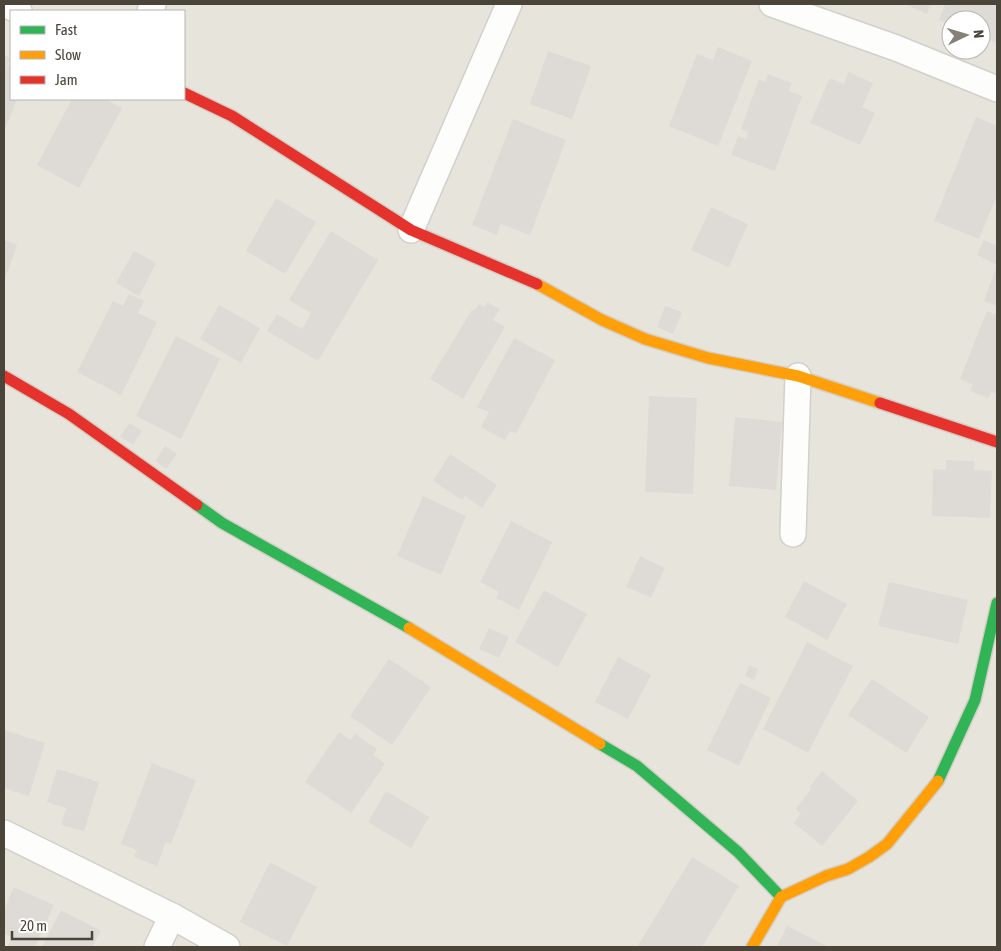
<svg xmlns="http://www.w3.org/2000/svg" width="1001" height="951" font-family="'Asap Condensed',sans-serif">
  <rect width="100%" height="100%" fill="#f4f2ee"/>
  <path fill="#e7e4dc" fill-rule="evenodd" d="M 4,4 L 997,4 L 997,947 L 4,947 ZM 11,11 L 184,11 L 184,99 L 11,99 ZM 951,20 L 981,20 L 981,50 L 951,50 Z"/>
  <g fill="#dedbd6">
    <path d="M 904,4 L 931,4 L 927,14 Z"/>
    <path d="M 945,4 L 997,4 L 997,43 L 981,37 L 981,20 L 951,20 L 951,25 L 939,20 Z"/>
    <path d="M 718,47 L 752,61 L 718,146 L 669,126 L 697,54 L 713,60 Z"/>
    <path d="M 548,51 L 591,66 L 572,119 L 530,104 Z"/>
    <path d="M 4,55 L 10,58 L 7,66 L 11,67 L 11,99 L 17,99 L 4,132 Z"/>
    <path d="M 849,72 L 873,83 L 862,107 L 875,113 L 860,145 L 810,123 L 830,78 L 844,84 Z"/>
    <path d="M 768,74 L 792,83 L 789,91 L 802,96 L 775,171 L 731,155 L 738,136 L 746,139 L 748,132 L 741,129 L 759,79 L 765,82 Z"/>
    <path d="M 72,99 L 105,99 L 122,108 L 79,188 L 37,165 Z"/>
    <path d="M 976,117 L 997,126 L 997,195 L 979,239 L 934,221 Z"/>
    <path d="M 513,119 L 566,140 L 530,235 L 501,224 L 497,235 L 472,225 Z"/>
    <path d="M 276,198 L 316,222 L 285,274 L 246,251 Z"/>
    <path d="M 711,207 L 748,224 L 729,267 L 691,250 Z"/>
    <path d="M 331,231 L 378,260 L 318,361 L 267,331 L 277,314 L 302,329 L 311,313 L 289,300 Z"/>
    <path d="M 4,240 L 17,245 L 4,282 Z"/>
    <path d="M 984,240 L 997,246 L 997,265 L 977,255 Z"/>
    <path d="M 134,251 L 156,263 L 139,296 L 116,283 Z"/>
    <path d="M 997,265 L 997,306 L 984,301 Z"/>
    <path d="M 129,294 L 144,301 L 138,313 L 157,322 L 121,395 L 77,372 L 113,301 L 123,306 Z"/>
    <path d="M 487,302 L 500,309 L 493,320 L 505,327 L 463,399 L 430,379 L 472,310 L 474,311 L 479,304 L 484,307 Z"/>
    <path d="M 219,305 L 260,328 L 241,363 L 200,339 Z"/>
    <path d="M 665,306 L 682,312 L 673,334 L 657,327 Z"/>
    <path d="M 987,311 L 997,315 L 997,394 L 991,392 L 988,398 L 970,391 L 973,384 L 960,379 Z"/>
    <path d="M 176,336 L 220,359 L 181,439 L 136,416 Z"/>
    <path d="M 514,338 L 555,360 L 516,434 L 510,431 L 505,440 L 481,427 L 489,412 L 477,407 Z"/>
    <path d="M 649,396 L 697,398 L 693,494 L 645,492 Z"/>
    <path d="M 735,417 L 782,422 L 776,490 L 729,486 Z"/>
    <path d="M 130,423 L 142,431 L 133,445 L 120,436 Z"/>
    <path d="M 165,446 L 177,454 L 166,469 L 155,461 Z"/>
    <path d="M 450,454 L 497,485 L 482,508 L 465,496 L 462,500 L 433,481 Z"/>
    <path d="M 946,460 L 974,461 L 974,470 L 992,471 L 990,518 L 932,516 L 933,469 L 946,470 Z"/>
    <path d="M 423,496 L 466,516 L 441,575 L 397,556 Z"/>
    <path d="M 511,521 L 552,542 L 519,610 L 496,598 L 499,592 L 480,582 Z"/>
    <path d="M 640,556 L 665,568 L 651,598 L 626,587 Z"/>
    <path d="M 804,581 L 847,604 L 827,640 L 785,617 Z"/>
    <path d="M 889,582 L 968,600 L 958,644 L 878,626 Z"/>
    <path d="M 544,590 L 587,614 L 558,667 L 515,642 Z"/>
    <path d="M 489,628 L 509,637 L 499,658 L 479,649 Z"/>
    <path d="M 807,642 L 853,666 L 808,753 L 763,729 Z"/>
    <path d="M 618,657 L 651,675 L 628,719 L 595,702 Z"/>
    <path d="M 389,659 L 431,687 L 392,745 L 350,716 Z"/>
    <path d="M 749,665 L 758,669 L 754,680 L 745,676 Z"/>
    <path d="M 872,679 L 929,717 L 906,753 L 848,715 Z"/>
    <path d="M 740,683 L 771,698 L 739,766 L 707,750 Z"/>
    <path d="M 4,730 L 45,743 L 29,796 L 4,788 Z"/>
    <path d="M 339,732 L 350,740 L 355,734 L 377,749 L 373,755 L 385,764 L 351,813 L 305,782 Z"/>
    <path d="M 152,763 L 196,780 L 171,844 L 166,842 L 157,866 L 134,857 L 137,850 L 121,844 Z"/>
    <path d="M 57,769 L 99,782 L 84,831 L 61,825 L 66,808 L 47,802 Z"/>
    <path d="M 822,771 L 858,801 L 822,846 L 794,823 L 801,813 L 796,809 L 811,789 L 809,788 Z"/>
    <path d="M 386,791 L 429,817 L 411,848 L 368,822 Z"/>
    <path d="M 692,857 L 739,886 L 702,947 L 637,947 Z"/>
    <path d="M 270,862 L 317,887 L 287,946 L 240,922 Z"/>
    <path d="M 14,887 L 54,905 L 35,947 L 7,947 L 12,937 L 4,933 L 4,910 Z"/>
    <path d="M 61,910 L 101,931 L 92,947 L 42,947 Z"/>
    <path d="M 787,926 L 829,947 L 777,947 Z"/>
  </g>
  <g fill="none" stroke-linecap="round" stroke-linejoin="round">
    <g stroke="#d2d0cb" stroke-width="28">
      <g id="street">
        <path d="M 5,4 L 19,11"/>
        <path d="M 772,4 L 896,48 L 997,89"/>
        <path d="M 150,11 L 153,4"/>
        <path d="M 411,230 L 509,4"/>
        <path d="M 793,534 L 798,376"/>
        <path d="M 4,833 L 172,916 L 227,947"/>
        <path d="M 157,947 L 172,916"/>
      </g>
    </g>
    <g stroke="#d3cfc5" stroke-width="14">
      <g id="fast">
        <path d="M 197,505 L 222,523 L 409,628"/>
        <path d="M 600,744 L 637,766 L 738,852 L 781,897"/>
        <path d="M 938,781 L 975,700 L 997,603"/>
      </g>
    </g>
    <g stroke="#d3cfc5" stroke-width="14">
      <g id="slow">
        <path d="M 537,284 L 602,320 L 645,339 L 708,358 L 798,376 L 880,403"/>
        <path d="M 409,628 L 600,744"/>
        <path d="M 752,947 L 781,897 L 826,876 L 848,869 L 869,857 L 887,844 L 938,781"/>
      </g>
    </g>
    <g stroke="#d3cfc5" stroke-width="14">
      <g id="jam">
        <path d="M 184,93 L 232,116 L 411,230 L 537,284"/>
        <path d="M 4,376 L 69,414 L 197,505"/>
        <path d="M 880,403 L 997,442"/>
      </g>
    </g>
    <use href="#street" stroke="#fdfdfc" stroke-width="25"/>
    <use href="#fast" stroke="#30b455" stroke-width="11"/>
    <use href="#slow" stroke="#ff9f0a" stroke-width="11"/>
    <use href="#jam" stroke="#e5322d" stroke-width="11"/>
  </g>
  <rect width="1001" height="951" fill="none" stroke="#4b4439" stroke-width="10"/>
  <rect x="10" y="10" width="175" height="90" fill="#ffffff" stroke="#b7b4b0"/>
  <rect x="20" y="26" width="25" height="8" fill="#30b455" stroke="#b7b4b0"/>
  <text x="55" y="35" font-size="15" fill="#4b4439">Fast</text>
  <rect x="20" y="51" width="25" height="8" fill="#ff9f0a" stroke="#b7b4b0"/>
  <text x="55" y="60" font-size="15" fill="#4b4439">Slow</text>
  <rect x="20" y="76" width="25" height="8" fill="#e5322d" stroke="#b7b4b0"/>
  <text x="55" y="85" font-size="15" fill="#4b4439">Jam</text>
  <g transform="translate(966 35) rotate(85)"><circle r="24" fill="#ffffff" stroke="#b7b4b0"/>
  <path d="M0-4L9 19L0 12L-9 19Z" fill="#868178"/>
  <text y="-8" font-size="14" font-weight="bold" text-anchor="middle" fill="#4b4439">N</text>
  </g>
  <path d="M12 931v8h80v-8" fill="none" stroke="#4b4439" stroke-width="2.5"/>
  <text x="20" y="931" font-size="15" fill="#4b4439" stroke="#ffffff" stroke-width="4" paint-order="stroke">20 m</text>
</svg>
